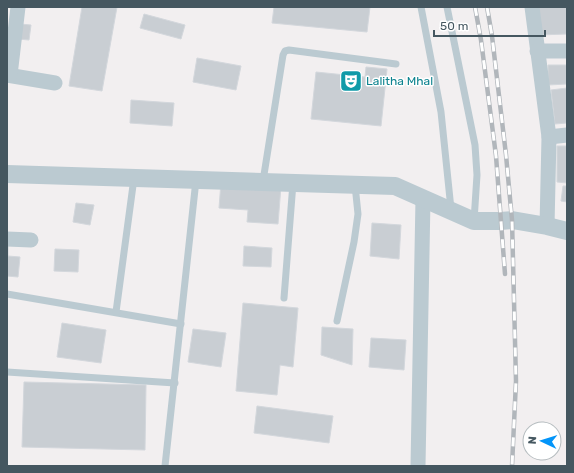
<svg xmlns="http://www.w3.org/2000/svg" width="574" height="473" font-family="Rubik,sans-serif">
  <rect width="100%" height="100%" fill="#f2eff0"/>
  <g fill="#c9ced3" stroke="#d3d7dc">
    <path d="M 82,7 L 117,7 L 102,91 L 69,86 Z"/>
    <path d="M 274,7 L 370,7 L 367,32 L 272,23 Z"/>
    <path d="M 537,7 L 567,7 L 567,34 L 538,35 Z"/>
    <path d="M 144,14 L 185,25 L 181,39 L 140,28 Z"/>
    <path d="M 20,24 L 31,25 L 29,40 L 18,39 Z"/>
    <path d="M 197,58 L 241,66 L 236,90 L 193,82 Z"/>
    <path d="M 548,65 L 567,65 L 567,84 L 548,85 Z"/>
    <path d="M 366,67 L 387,69 L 381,126 L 311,119 L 316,72 L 365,77 Z"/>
    <path d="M 567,88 L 567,123 L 555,124 L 551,90 Z"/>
    <path d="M 131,100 L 174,103 L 172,126 L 130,123 Z"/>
    <path d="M 557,146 L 567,146 L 567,183 L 557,182 Z"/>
    <path d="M 221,182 L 281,186 L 278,224 L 247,222 L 248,210 L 219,208 Z"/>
    <path d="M 563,186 L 567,186 L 567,202 L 561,201 Z"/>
    <path d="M 76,203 L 94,205 L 90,225 L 73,222 Z"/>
    <path d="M 372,223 L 401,225 L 399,259 L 370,256 Z"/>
    <path d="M 7,244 L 8,244 L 8,256 L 20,257 L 18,277 L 7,276 Z"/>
    <path d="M 244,246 L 272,248 L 271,267 L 243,266 Z"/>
    <path d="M 55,249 L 79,250 L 78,272 L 54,271 Z"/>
    <path d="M 243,303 L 298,308 L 293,367 L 280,365 L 277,395 L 236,391 Z"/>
    <path d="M 62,323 L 106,330 L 101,363 L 57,357 Z"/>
    <path d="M 322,327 L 353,329 L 352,365 L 321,355 Z"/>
    <path d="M 193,329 L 226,333 L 221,367 L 188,362 Z"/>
    <path d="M 371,338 L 406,340 L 404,370 L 369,367 Z"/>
    <path d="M 24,382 L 146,385 L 145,450 L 22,447 Z"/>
    <path d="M 257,406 L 333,416 L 329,443 L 254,433 Z"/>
  </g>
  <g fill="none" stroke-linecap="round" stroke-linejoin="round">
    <g stroke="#bbcad1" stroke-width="7">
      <path d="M 421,7 L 441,112 L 451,209"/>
      <path d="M 447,7 L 475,145 L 477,175 L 474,221"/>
      <path d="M 263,181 L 283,55 L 285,51 L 289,50 L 396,64"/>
      <path d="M 7,294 L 181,324"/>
      <path d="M 284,298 L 293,183"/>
      <path d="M 116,312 L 134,178"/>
      <path d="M 337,321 L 354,242 L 358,214 L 355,185"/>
      <path d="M 7,372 L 175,383"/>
      <path d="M 165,466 L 196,180"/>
    </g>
    <g stroke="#bbcad1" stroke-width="15">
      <path d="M 532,7 L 549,137 L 547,226"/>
      <path d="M 537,51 L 567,51"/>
      <path d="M 7,75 L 55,83"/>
      <path d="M 10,75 L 18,7"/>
      <path d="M 549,137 L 567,135"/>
      <path d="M 7,239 L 31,240"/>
      <path d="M 418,466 L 423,199"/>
    </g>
    <path stroke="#bbcad1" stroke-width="18" d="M 7,174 L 395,186 L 474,221 L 500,221 L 512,220 L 547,226 L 567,231"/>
    <g stroke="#b1b6bb" stroke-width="4.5">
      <g id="rail">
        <path d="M 475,7 L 481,40 L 496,156 L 505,274"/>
        <path d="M 487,7 L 492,36 L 506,155 L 512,220 L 516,381 L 512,466"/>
      </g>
    </g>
    <use href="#rail" stroke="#fff" stroke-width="3" stroke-dasharray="9" stroke-linecap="butt"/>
  </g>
  <defs>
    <g id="theatre-square" transform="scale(1.15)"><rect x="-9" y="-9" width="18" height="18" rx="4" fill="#0f9aa8" stroke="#fff"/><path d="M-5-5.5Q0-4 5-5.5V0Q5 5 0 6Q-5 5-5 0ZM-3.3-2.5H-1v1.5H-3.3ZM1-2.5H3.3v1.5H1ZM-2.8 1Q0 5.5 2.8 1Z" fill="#fff"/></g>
  </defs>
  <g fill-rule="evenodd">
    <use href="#theatre-square" x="351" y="81"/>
  </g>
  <g text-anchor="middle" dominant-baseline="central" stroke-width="3" stroke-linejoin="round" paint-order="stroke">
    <g font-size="12" fill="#0d838f" stroke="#fff" text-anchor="start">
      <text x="366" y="81">Lalitha Mhal</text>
    </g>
  </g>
  <rect width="574" height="473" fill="none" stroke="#455760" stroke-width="16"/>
  <g transform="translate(542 441) rotate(274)"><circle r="19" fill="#ffffff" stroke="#b5bcbf"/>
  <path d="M0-3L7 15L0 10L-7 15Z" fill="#0395f9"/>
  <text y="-6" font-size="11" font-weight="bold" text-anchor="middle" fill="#455760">N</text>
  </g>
  <path d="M434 30v6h111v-6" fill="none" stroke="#455760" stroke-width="2"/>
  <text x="440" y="30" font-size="12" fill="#455760" stroke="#ffffff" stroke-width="3" paint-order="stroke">50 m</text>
</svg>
